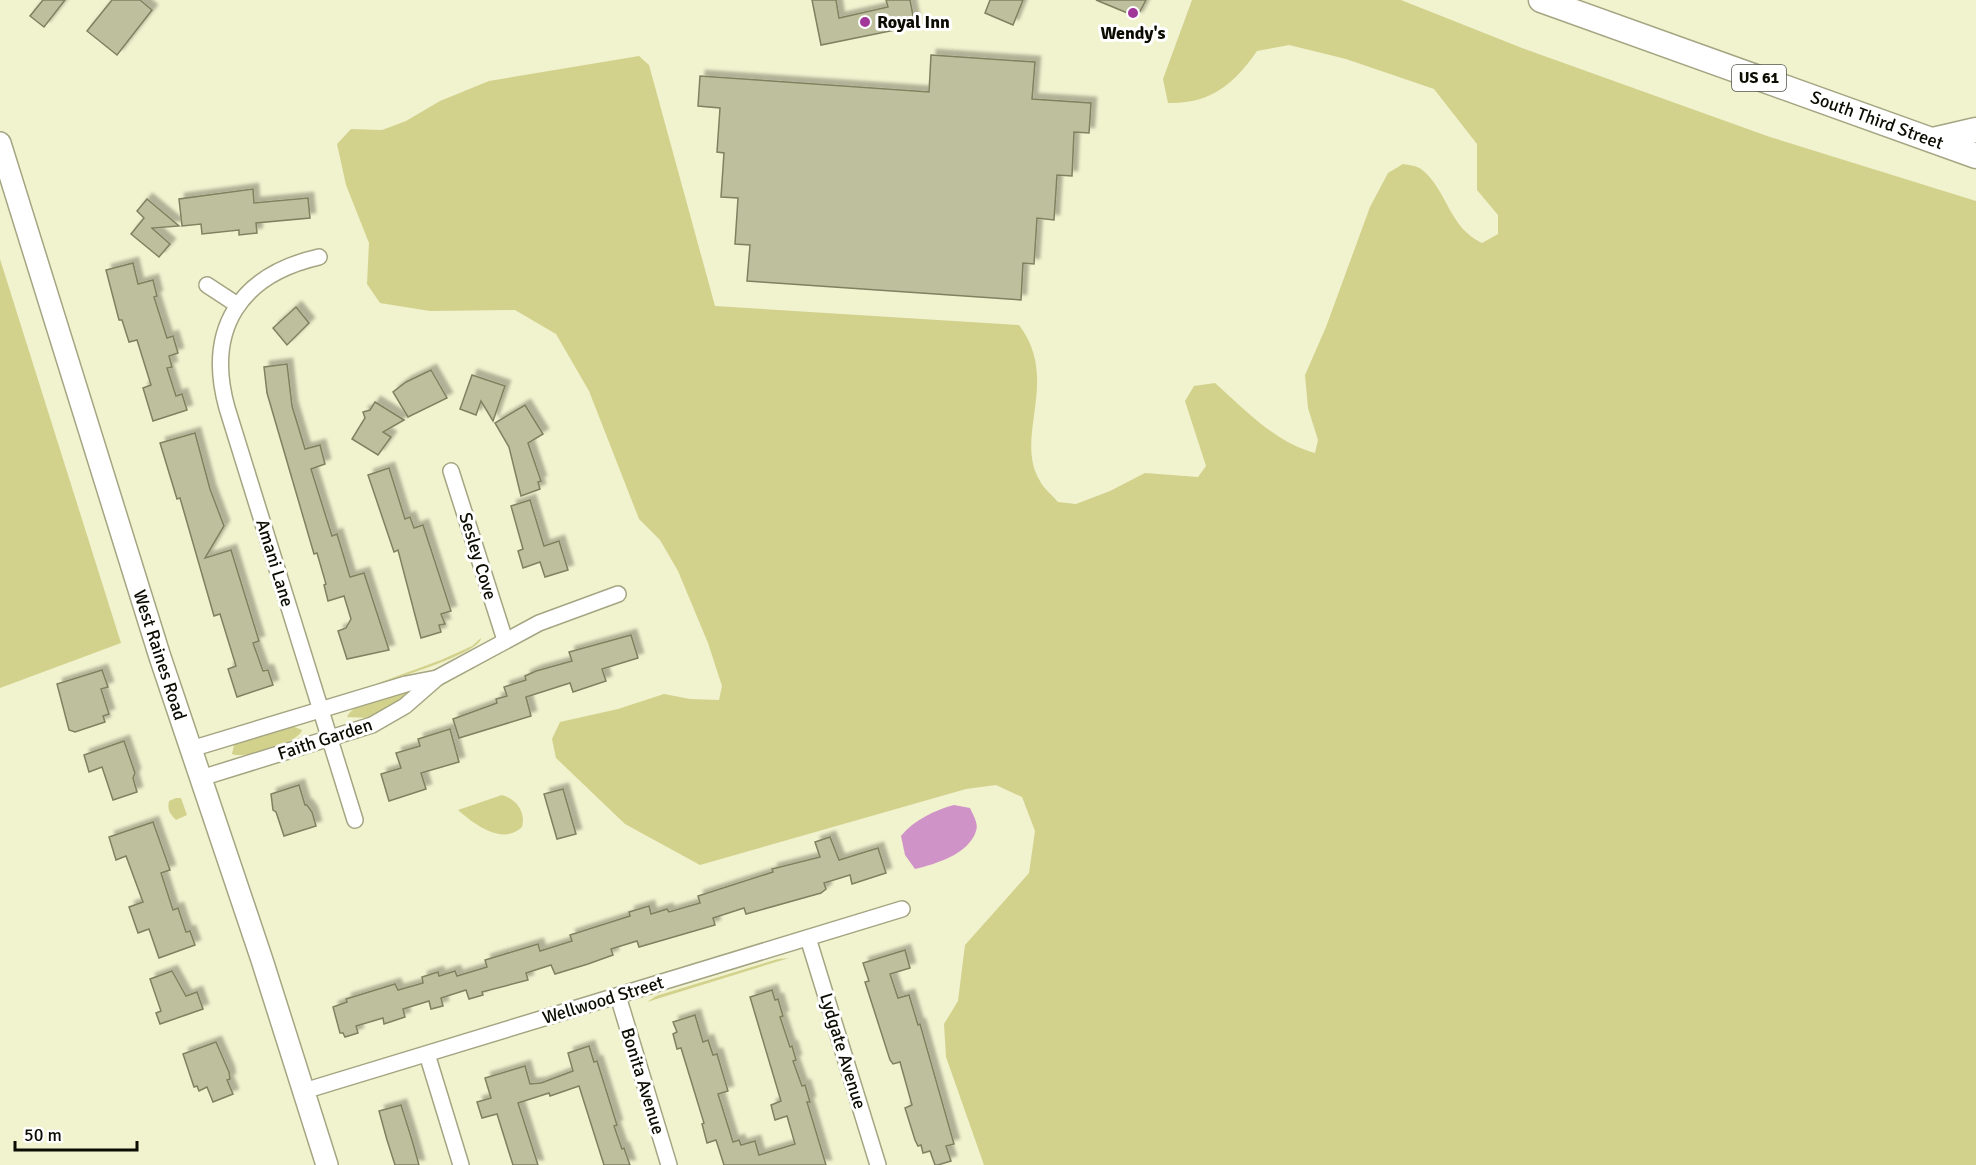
<svg xmlns="http://www.w3.org/2000/svg" width="1976" height="1165" font-family="Signika,sans-serif">
  <defs>
    <filter id="shadow"><feDropShadow dx="5.5" dy="-5.5" stdDeviation="1.5" flood-color="#0004"/></filter>
  </defs>
  <rect width="100%" height="100%" fill="#f1f2ce"/>
  <g fill="#d2d28d">
    <path d="M 1192,0 L 1401,0 L 1522,48 L 1770,137 L 1976,201 L 1976,1165 L 984,1165 L 946,1057 L 944,1024 L 958,1001 L 965,945 L 1029,873 L 1035,831 L 1022,797 L 996,785 L 966,789 L 700,865 L 625,824 L 556,758 L 552,739 L 560,722 L 618,709 L 664,694 L 690,699 L 719,700 L 722,686 L 708,643 L 678,571 L 660,540 L 639,519 L 589,391 L 556,334 L 515,310 L 430,311 L 380,303 L 367,284 L 369,243 L 346,185 L 337,144 L 351,129 L 382,130 L 406,121 L 440,101 L 489,81 L 639,56 L 649,65 L 715,306 L 1019,325 C 1061,380 1013,437 1040,481 C 1044,489 1053,496 1058,502 L 1076,504 L 1110,491 L 1145,473 L 1198,477 L 1206,466 L 1185,401 L 1194,386 L 1215,383 C 1244,409 1276,443 1315,453 L 1318,440 L 1308,408 L 1305,375 L 1326,327 L 1370,207 L 1388,173 L 1403,164 C 1409,165 1417,166 1421,169 C 1448,190 1448,227 1482,243 L 1498,234 L 1498,215 L 1477,190 L 1477,144 L 1434,89 L 1346,59 L 1289,45 L 1257,51 C 1234,84 1211,104 1168,103 L 1163,79 Z"/>
    <path d="M 0,259 L 121,643 L 0,688 Z"/>
    <path d="M 481,638 C 481,653 391,680 373,685 L 441,660 L 472,646 Z"/>
    <path d="M 411,691 L 411,693 L 369,718 L 347,717 C 351,703 397,693 411,691 Z"/>
    <path d="M 292,726 L 302,730 C 299,743 244,759 232,754 L 234,745 Z"/>
    <path d="M 502,795 C 517,799 526,813 522,827 C 502,846 474,824 458,810 Z"/>
    <path d="M 176,798 L 181,798 L 187,815 L 176,820 C 170,814 167,810 169,801 Z"/>
    <path d="M 789,958 L 647,1002 L 656,996 L 778,959 Z"/>
  </g>
  <path fill="#d093c8" d="M 954,805 L 970,808 C 973,815 979,824 976,831 C 969,854 936,864 915,869 L 905,855 L 901,836 C 914,820 935,810 954,805 Z"/>
  <g fill="#bebf9c" stroke="#818161" stroke-width="1.5" filter="url(#shadow)">
    <path d="M 43,0 L 65,0 L 44,27 L 30,16 Z"/>
    <path d="M 112,0 L 140,0 L 152,10 L 117,55 L 87,31 Z"/>
    <path d="M 812,0 L 836,0 L 839,18 L 888,7 L 886,0 L 910,0 L 915,26 L 821,45 Z"/>
    <path d="M 990,0 L 1023,0 L 1013,25 L 985,13 Z"/>
    <path d="M 1096,0 L 1146,0 L 1137,17 Z"/>
    <path d="M 931,55 L 1035,62 L 1032,99 L 1091,103 L 1089,133 L 1074,132 L 1072,176 L 1057,175 L 1054,220 L 1037,218 L 1034,264 L 1023,263 L 1021,300 L 747,281 L 750,245 L 735,244 L 738,198 L 721,197 L 724,153 L 717,152 L 720,108 L 698,106 L 700,76 L 929,92 Z"/>
    <path d="M 253,189 L 254,203 L 308,198 L 310,218 L 256,223 L 257,233 L 239,235 L 239,230 L 202,234 L 201,224 L 182,226 L 179,199 Z"/>
    <path d="M 147,199 L 179,226 L 152,228 L 170,244 L 159,257 L 131,234 L 144,218 L 137,211 Z"/>
    <path d="M 133,263 L 138,284 L 153,280 L 157,296 L 154,297 L 167,338 L 173,336 L 178,353 L 169,356 L 172,367 L 167,368 L 176,396 L 182,394 L 187,410 L 153,421 L 143,388 L 151,385 L 137,340 L 129,342 L 122,320 L 119,320 L 106,270 Z"/>
    <path d="M 296,307 L 309,323 L 287,345 L 273,328 Z"/>
    <path d="M 287,364 L 292,406 L 305,449 L 320,445 L 325,464 L 311,469 L 332,536 L 337,534 L 350,577 L 364,573 L 389,650 L 347,659 L 338,631 L 346,628 L 351,619 L 344,596 L 328,601 L 324,585 L 326,584 L 317,553 L 314,554 L 267,393 L 264,367 Z"/>
    <path d="M 431,370 L 447,398 L 408,417 L 393,392 L 406,382 Z"/>
    <path d="M 472,375 L 505,386 L 493,421 L 481,401 L 476,415 L 460,409 Z"/>
    <path d="M 375,402 L 404,420 L 383,432 L 391,437 L 378,455 L 352,439 L 365,418 L 363,412 L 370,410 Z"/>
    <path d="M 525,405 L 543,434 L 528,443 L 541,481 L 538,482 L 540,489 L 521,496 L 509,447 L 495,423 Z"/>
    <path d="M 195,433 L 210,489 L 224,526 L 205,558 L 231,550 L 259,641 L 253,643 L 263,671 L 268,670 L 273,685 L 237,697 L 228,669 L 236,666 L 220,614 L 214,616 L 180,498 L 177,499 L 160,443 Z"/>
    <path d="M 389,468 L 405,519 L 410,517 L 414,528 L 423,525 L 451,611 L 441,614 L 445,624 L 439,625 L 441,632 L 421,638 L 398,550 L 394,552 L 368,475 Z"/>
    <path d="M 530,500 L 544,546 L 559,541 L 568,570 L 545,577 L 540,562 L 523,568 L 518,551 L 523,549 L 511,506 Z"/>
    <path d="M 631,635 L 638,658 L 602,669 L 606,681 L 573,692 L 570,683 L 526,697 L 531,716 L 459,738 L 453,719 L 497,703 L 496,699 L 507,696 L 504,687 L 526,680 L 525,676 L 536,671 L 572,661 L 569,652 Z"/>
    <path d="M 102,670 L 108,687 L 101,689 L 109,714 L 103,716 L 105,722 L 75,732 L 69,730 L 57,684 Z"/>
    <path d="M 450,729 L 459,762 L 421,773 L 426,789 L 389,801 L 381,774 L 401,768 L 396,753 L 420,746 L 418,739 Z"/>
    <path d="M 124,741 L 135,773 L 133,778 L 137,792 L 113,800 L 102,767 L 89,772 L 84,755 Z"/>
    <path d="M 299,785 L 305,805 L 307,805 L 312,812 L 316,826 L 284,836 L 276,812 L 273,810 L 271,794 Z"/>
    <path d="M 563,789 L 576,834 L 557,839 L 544,794 Z"/>
    <path d="M 153,822 L 170,870 L 161,873 L 173,910 L 178,908 L 186,932 L 190,931 L 195,945 L 159,958 L 149,929 L 138,933 L 129,907 L 143,902 L 126,856 L 116,860 L 109,837 Z"/>
    <path d="M 830,837 L 839,860 L 878,848 L 886,873 L 852,884 L 850,875 L 824,883 L 826,889 L 821,893 L 746,914 L 744,908 L 713,918 L 715,925 L 639,947 L 637,941 L 611,949 L 613,955 L 588,964 L 555,974 L 551,965 L 526,973 L 528,980 L 482,992 L 483,995 L 469,999 L 466,990 L 441,998 L 443,1006 L 431,1009 L 429,1001 L 403,1009 L 405,1017 L 384,1024 L 383,1018 L 356,1026 L 358,1033 L 345,1037 L 343,1033 L 340,1033 L 333,1007 L 347,1002 L 346,999 L 395,984 L 398,990 L 423,983 L 422,977 L 438,972 L 439,976 L 455,971 L 457,976 L 487,967 L 485,960 L 538,944 L 540,951 L 572,941 L 570,935 L 630,916 L 629,912 L 649,906 L 651,914 L 667,909 L 669,912 L 700,903 L 698,896 L 773,872 L 772,869 L 820,857 L 815,842 Z"/>
    <path d="M 905,950 L 910,968 L 890,974 L 898,998 L 909,995 L 918,1025 L 920,1024 L 954,1144 L 946,1146 L 951,1161 L 938,1165 L 935,1165 L 930,1151 L 923,1153 L 921,1145 L 918,1146 L 915,1140 L 905,1108 L 912,1105 L 900,1062 L 893,1064 L 890,1060 L 865,982 L 869,981 L 863,963 Z"/>
    <path d="M 172,971 L 186,996 L 197,992 L 203,1009 L 160,1024 L 156,1013 L 161,1011 L 150,979 Z"/>
    <path d="M 772,990 L 775,1000 L 778,999 L 783,1016 L 780,1017 L 790,1047 L 792,1046 L 796,1060 L 793,1061 L 802,1086 L 805,1085 L 810,1102 L 807,1102 L 826,1165 L 724,1165 L 716,1140 L 707,1143 L 702,1124 L 704,1123 L 681,1048 L 677,1049 L 673,1034 L 677,1032 L 673,1022 L 695,1015 L 703,1042 L 708,1040 L 713,1055 L 717,1054 L 728,1091 L 718,1094 L 733,1142 L 739,1140 L 741,1145 L 755,1141 L 759,1155 L 795,1144 L 787,1116 L 775,1120 L 771,1105 L 781,1101 L 750,997 Z"/>
    <path d="M 216,1042 L 229,1072 L 230,1079 L 227,1080 L 233,1094 L 213,1102 L 207,1087 L 199,1091 L 197,1086 L 194,1087 L 183,1054 Z"/>
    <path d="M 589,1046 L 594,1062 L 597,1061 L 617,1125 L 614,1126 L 622,1149 L 624,1148 L 630,1165 L 604,1165 L 579,1086 L 550,1096 L 549,1093 L 518,1103 L 538,1165 L 513,1165 L 497,1114 L 482,1118 L 477,1102 L 491,1098 L 485,1078 L 525,1066 L 530,1084 L 541,1083 L 573,1071 L 568,1053 Z"/>
    <path d="M 401,1105 L 412,1140 L 419,1165 L 395,1165 L 387,1140 L 379,1111 Z"/>
  </g>
  <g fill="none" stroke-linecap="round" stroke-linejoin="round">
    <g stroke="#a5a583" stroke-width="18">
      <g id="minor">
        <path d="M 319,257 C 240,275 205,329 227,408 L 355,820"/>
        <path d="M 207,285 L 236,304"/>
        <path d="M 451,471 L 505,640"/>
        <path d="M 191,749 L 406,684 L 437,678 L 539,623 L 618,594"/>
        <path d="M 201,778 L 372,725 L 405,706 L 437,678"/>
        <path d="M 808,938 L 878,1165"/>
        <path d="M 618,996 L 669,1165"/>
        <path d="M 427,1054 L 461,1165"/>
        <path d="M 304,1091 L 902,909"/>
      </g>
    </g>
    <g stroke="#a5a583" stroke-width="24">
      <path id="secondary" d="M 0,143 L 160,657 L 262,960 L 327,1165"/>
    </g>
    <g stroke="#a5a583" stroke-width="27">
      <g id="trunk">
        <path d="M 1541,0 L 1976,156"/>
        <path d="M 1933,140 L 1976,130"/>
      </g>
    </g>
    <use href="#minor" stroke="#fff" stroke-width="15"/>
    <use href="#secondary" stroke="#fff" stroke-width="21"/>
    <use href="#trunk" stroke="#fff" stroke-width="24"/>
  </g>
  <g fill="#a13798" stroke="#fff" stroke-width="2">
    <circle cx="1133" cy="13" r="6"/>
    <circle cx="865" cy="22" r="6"/>
  </g>
  <g text-anchor="middle" dominant-baseline="central" stroke-width="6" stroke-linejoin="round" paint-order="stroke">
    <rect fill="#fff" stroke="#55554e" stroke-width="1.5" x="1732" y="65" width="54" height="26" rx="4.5"/>
    <g font-size="16" font-weight="bold" fill="#0c0c02">
      <text x="1759" y="78">US 61</text>
    </g>
    <g font-size="18" font-weight="bold" fill="#0c0c02" stroke="#fff" text-anchor="start">
      <text x="877" y="22">Royal Inn</text>
      <text x="1133" y="33" text-anchor="middle">Wendy's</text>
    </g>
    <g font-size="18" fill="#0c0c02" stroke="#fff">
      <text transform="translate(1877 120) rotate(20)">South Third Street</text>
      <text transform="translate(478 556) rotate(73)">Sesley Cove</text>
      <text transform="translate(275 563) rotate(73)">Amani Lane</text>
      <text transform="translate(160 655) rotate(72)">West Raines Road</text>
      <text transform="translate(325 739) rotate(-18)">Faith Garden</text>
      <text transform="translate(603 1000) rotate(-17)">Wellwood Street</text>
      <text transform="translate(843 1051) rotate(73)">Lydgate Avenue</text>
      <text transform="translate(643 1081) rotate(73)">Bonita Avenue</text>
    </g>
  </g>
  <path d="M15 1141v9h122v-9" fill="none" stroke="#0c0c02" stroke-width="3"/>
  <text x="24" y="1141" font-size="18" fill="#0c0c02" stroke="#ffffff" stroke-width="4.5" paint-order="stroke">50 m</text>
</svg>
